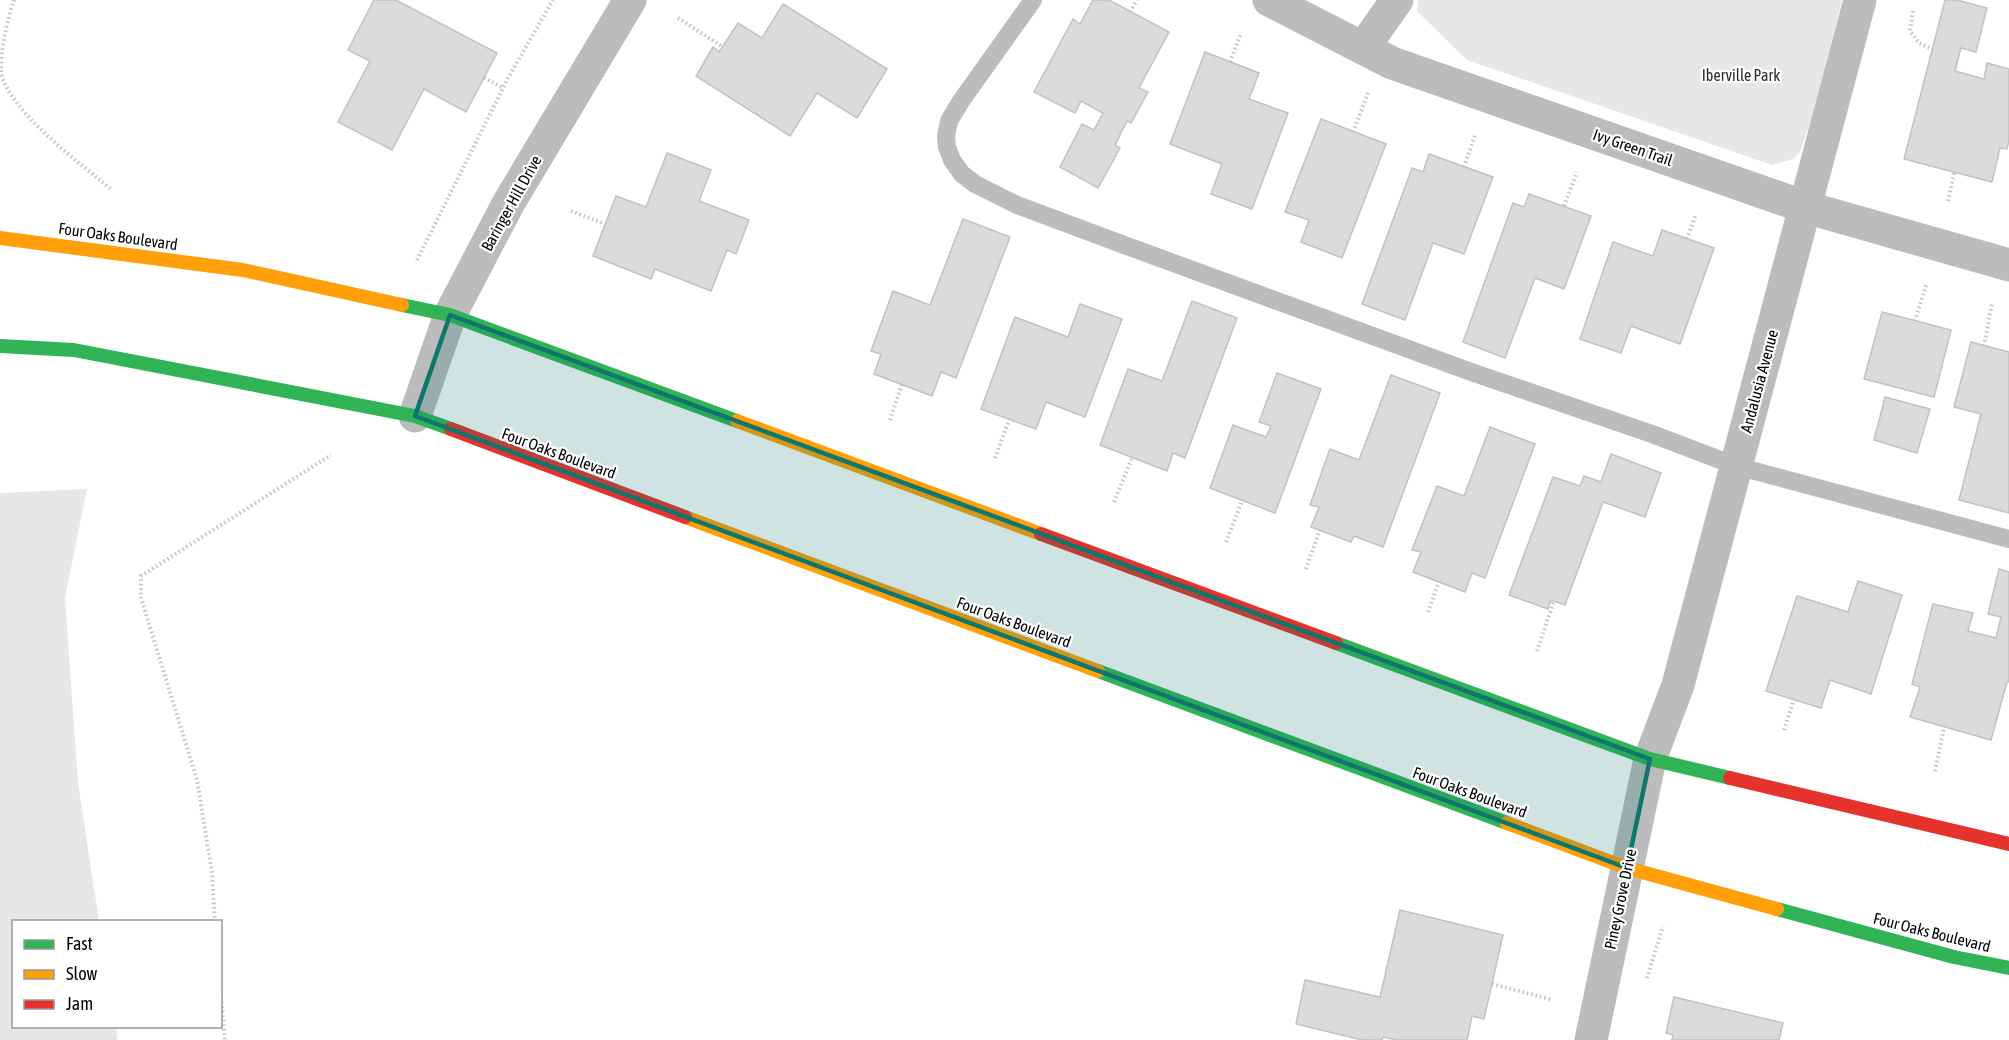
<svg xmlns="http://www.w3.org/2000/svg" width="2009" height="1040" font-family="'Asap Condensed',sans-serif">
  <rect width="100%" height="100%" fill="#fff"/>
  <g fill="#e7e7e7">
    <path d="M 1418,0 L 1842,0 L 1812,117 L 1800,152 L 1794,159 L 1772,165 L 1467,60 L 1417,11 Z"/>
    <path d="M 87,489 L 65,598 L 78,783 L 99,921 L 14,922 L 14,1026 L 116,1027 L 118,1040 L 0,1040 L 0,493 Z"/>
  </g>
  <g fill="#dbdbdb" stroke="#c2c2c2" stroke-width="1.5">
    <path d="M 374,0 L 396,0 L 497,53 L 466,112 L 424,89 L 392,150 L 338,122 L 370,61 L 348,50 Z"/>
    <path d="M 1093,0 L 1109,0 L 1169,32 L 1139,88 L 1148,92 L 1131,123 L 1127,121 L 1115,145 L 1120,148 L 1098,188 L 1060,167 L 1082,124 L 1094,130 L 1103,113 L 1081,101 L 1075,113 L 1034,92 L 1073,19 L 1080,24 Z"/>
    <path d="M 1945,0 L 1957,0 L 1987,8 L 1976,52 L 1961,48 L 1955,71 L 1984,79 L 1987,63 L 2009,69 L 2009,140 L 2007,149 L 2000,148 L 1992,182 L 1904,159 Z"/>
    <path d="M 783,4 L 887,69 L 857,118 L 817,93 L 790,136 L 696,76 L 713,47 L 719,52 L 738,23 L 762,38 Z"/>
    <path d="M 1205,52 L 1259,73 L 1249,99 L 1288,113 L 1252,209 L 1211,194 L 1222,164 L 1170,144 Z"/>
    <path d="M 1321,119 L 1386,144 L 1342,258 L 1301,242 L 1309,220 L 1285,212 Z"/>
    <path d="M 667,153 L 711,170 L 699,201 L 749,220 L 736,254 L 727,250 L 711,291 L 655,269 L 651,279 L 593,256 L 616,196 L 646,207 Z"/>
    <path d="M 1429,154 L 1493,177 L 1464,254 L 1433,243 L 1405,320 L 1362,304 L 1412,168 L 1423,172 Z"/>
    <path d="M 1529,194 L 1591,216 L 1564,289 L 1535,278 L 1505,358 L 1463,342 L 1513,203 L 1524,207 Z"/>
    <path d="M 963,219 L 1010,237 L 956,378 L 941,372 L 932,396 L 874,374 L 881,354 L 871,351 L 893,291 L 930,305 Z"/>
    <path d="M 1662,230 L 1714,248 L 1680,344 L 1631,326 L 1621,353 L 1580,339 L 1613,242 L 1653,256 Z"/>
    <path d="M 1192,301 L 1237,318 L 1185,458 L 1173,453 L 1167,471 L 1100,445 L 1128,369 L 1162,381 Z"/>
    <path d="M 1080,304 L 1122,319 L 1085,417 L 1046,402 L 1036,429 L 981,409 L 1015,317 L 1068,337 Z"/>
    <path d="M 1882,312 L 1951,330 L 1934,397 L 1864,379 Z"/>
    <path d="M 1971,342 L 2009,352 L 2009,513 L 1959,500 L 1981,414 L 1954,407 Z"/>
    <path d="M 1277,373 L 1321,389 L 1275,513 L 1210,488 L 1233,425 L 1266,437 L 1271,426 L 1259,422 Z"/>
    <path d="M 1391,375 L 1440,393 L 1383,547 L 1354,536 L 1351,542 L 1311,527 L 1319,507 L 1310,505 L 1330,449 L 1359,460 Z"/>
    <path d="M 1885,397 L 1930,409 L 1917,453 L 1874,440 Z"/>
    <path d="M 1490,427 L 1535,444 L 1485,578 L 1472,573 L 1465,592 L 1413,572 L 1421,552 L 1412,550 L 1437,486 L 1464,496 Z"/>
    <path d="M 1611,454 L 1661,473 L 1645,517 L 1603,502 L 1565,605 L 1551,600 L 1548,609 L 1509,595 L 1553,477 L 1580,486 L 1584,476 L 1601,482 Z"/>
    <path d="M 1999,569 L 2009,572 L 2009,682 L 2007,682 L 1991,740 L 1910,717 L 1920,687 L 1912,684 L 1933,604 L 1973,613 L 1968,631 L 1996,638 L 2001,617 L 1988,614 Z"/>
    <path d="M 1858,581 L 1902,595 L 1871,694 L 1830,680 L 1821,708 L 1766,691 L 1797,596 L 1848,612 Z"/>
    <path d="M 1400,910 L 1503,935 L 1484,1019 L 1472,1016 L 1467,1040 L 1397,1040 L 1383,1037 L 1382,1040 L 1362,1040 L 1296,1024 L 1305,980 L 1380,997 Z"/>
    <path d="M 1674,997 L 1783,1023 L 1779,1040 L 1672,1040 L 1673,1035 L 1666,1033 Z"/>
  </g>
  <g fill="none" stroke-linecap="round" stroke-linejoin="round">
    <g stroke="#c2c2c2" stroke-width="4" stroke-dasharray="1.5 3" stroke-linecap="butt">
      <path d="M 14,0 C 7,21 0,51 1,73 C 11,113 80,163 112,190"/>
      <path d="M 1913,11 L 1910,31 L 1919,43 L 1932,49"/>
      <path d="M 1130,12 L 1137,0"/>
      <path d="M 678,18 L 723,47"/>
      <path d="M 1230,62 L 1241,33"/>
      <path d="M 484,78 L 504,88"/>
      <path d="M 1353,132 L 1368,93"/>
      <path d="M 1464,167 L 1475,135"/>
      <path d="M 1948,201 L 1954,173"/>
      <path d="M 1564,206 L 1577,172"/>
      <path d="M 571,211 L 605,224"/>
      <path d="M 1687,239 L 1696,214"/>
      <path d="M 417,260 L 508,78 L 553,0"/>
      <path d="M 1915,321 L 1926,285"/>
      <path d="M 1984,346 L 1992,303"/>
      <path d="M 890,420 L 902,384"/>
      <path d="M 995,458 L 1009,420"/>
      <path d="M 1114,502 L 1132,458"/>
      <path d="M 1226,542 L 1242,501"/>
      <path d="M 1306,569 L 1320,530"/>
      <path d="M 1428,612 L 1439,582"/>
      <path d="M 1537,651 L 1554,601"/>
      <path d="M 1784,730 L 1794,699"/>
      <path d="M 1935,771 L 1944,727"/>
      <path d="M 215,922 L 212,873 L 197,780 L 141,598 L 141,576 L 331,455"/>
      <path d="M 1647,978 L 1663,926"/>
      <path d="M 220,984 L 225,1040"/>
      <path d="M 1492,984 L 1553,1000"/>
    </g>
    <path stroke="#bcbcbc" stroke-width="18" d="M 1033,0 L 961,101 L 949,121 L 946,136 L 947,147 L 952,160 L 962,174 L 975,184 L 1017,205 L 1127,246 L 1474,373 L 1652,434 L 1736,466 L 2009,539"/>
    <g stroke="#bcbcbc" stroke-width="33">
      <path d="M 1269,0 L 1392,63 L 1805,207 L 2009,265"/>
      <path d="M 1363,48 L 1397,0"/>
      <path d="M 415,416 L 450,315 L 508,204 L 630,0"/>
      <path d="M 1591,1040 L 1650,759 L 1678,685 L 1860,0"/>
    </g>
    <g stroke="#30b455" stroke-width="14">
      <path d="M 402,305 L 450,315 L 737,421"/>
      <path d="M 0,346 L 74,350 L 415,416 L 451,429"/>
      <path d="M 1336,643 L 1650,759 L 1730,778"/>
      <path d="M 1098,671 L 1507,823"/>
      <path d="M 1777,909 L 1954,957 L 2009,968"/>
    </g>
    <g stroke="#ff9f0a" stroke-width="14">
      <path d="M 0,238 L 243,270 L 402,305"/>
      <path d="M 737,421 L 1041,534"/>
      <path d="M 685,517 L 1098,671"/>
      <path d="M 1507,823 L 1627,868 L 1777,909"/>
    </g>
    <g stroke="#e5322d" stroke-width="14">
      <path d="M 451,429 L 685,517"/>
      <path d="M 1041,534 L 1336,643"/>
      <path d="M 1730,778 L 2009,844"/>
    </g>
  </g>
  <path fill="#0f766e" fill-opacity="0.2" stroke="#0f766e" stroke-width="4.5" stroke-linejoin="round" d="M 450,315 L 1650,759 L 1627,868 L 415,416 Z"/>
  <g text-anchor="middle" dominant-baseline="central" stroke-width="4.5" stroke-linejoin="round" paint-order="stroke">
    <g font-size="16" fill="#2b2b2b" stroke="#fff">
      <text x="1741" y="75">Iberville Park</text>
    </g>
    <g font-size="16" fill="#000" stroke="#fff">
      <text transform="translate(1633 147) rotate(19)">Ivy Green Trail</text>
      <text transform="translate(511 203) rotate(-61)">Baringer Hill Drive</text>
      <text transform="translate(118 236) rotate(8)">Four Oaks Boulevard</text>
      <text transform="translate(1759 381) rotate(-75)">Andalusia Avenue</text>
      <text transform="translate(559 453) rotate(20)">Four Oaks Boulevard</text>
      <text transform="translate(1014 622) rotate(20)">Four Oaks Boulevard</text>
      <text transform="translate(1470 792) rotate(20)">Four Oaks Boulevard</text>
      <text transform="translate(1620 899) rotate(-78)">Piney Grove Drive</text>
      <text transform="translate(1932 932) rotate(14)">Four Oaks Boulevard</text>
    </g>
  </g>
  <rect x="12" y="920" width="210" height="108" fill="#ffffff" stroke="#999999" stroke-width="1.5"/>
  <rect x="24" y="940" width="30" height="9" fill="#30b455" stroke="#999999" stroke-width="1.5"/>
  <text x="66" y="950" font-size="18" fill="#000000">Fast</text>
  <rect x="24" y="970" width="30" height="9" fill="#ff9f0a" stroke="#999999" stroke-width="1.5"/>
  <text x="66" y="980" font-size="18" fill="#000000">Slow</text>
  <rect x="24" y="1000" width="30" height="9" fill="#e5322d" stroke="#999999" stroke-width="1.5"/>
  <text x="66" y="1010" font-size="18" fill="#000000">Jam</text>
</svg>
